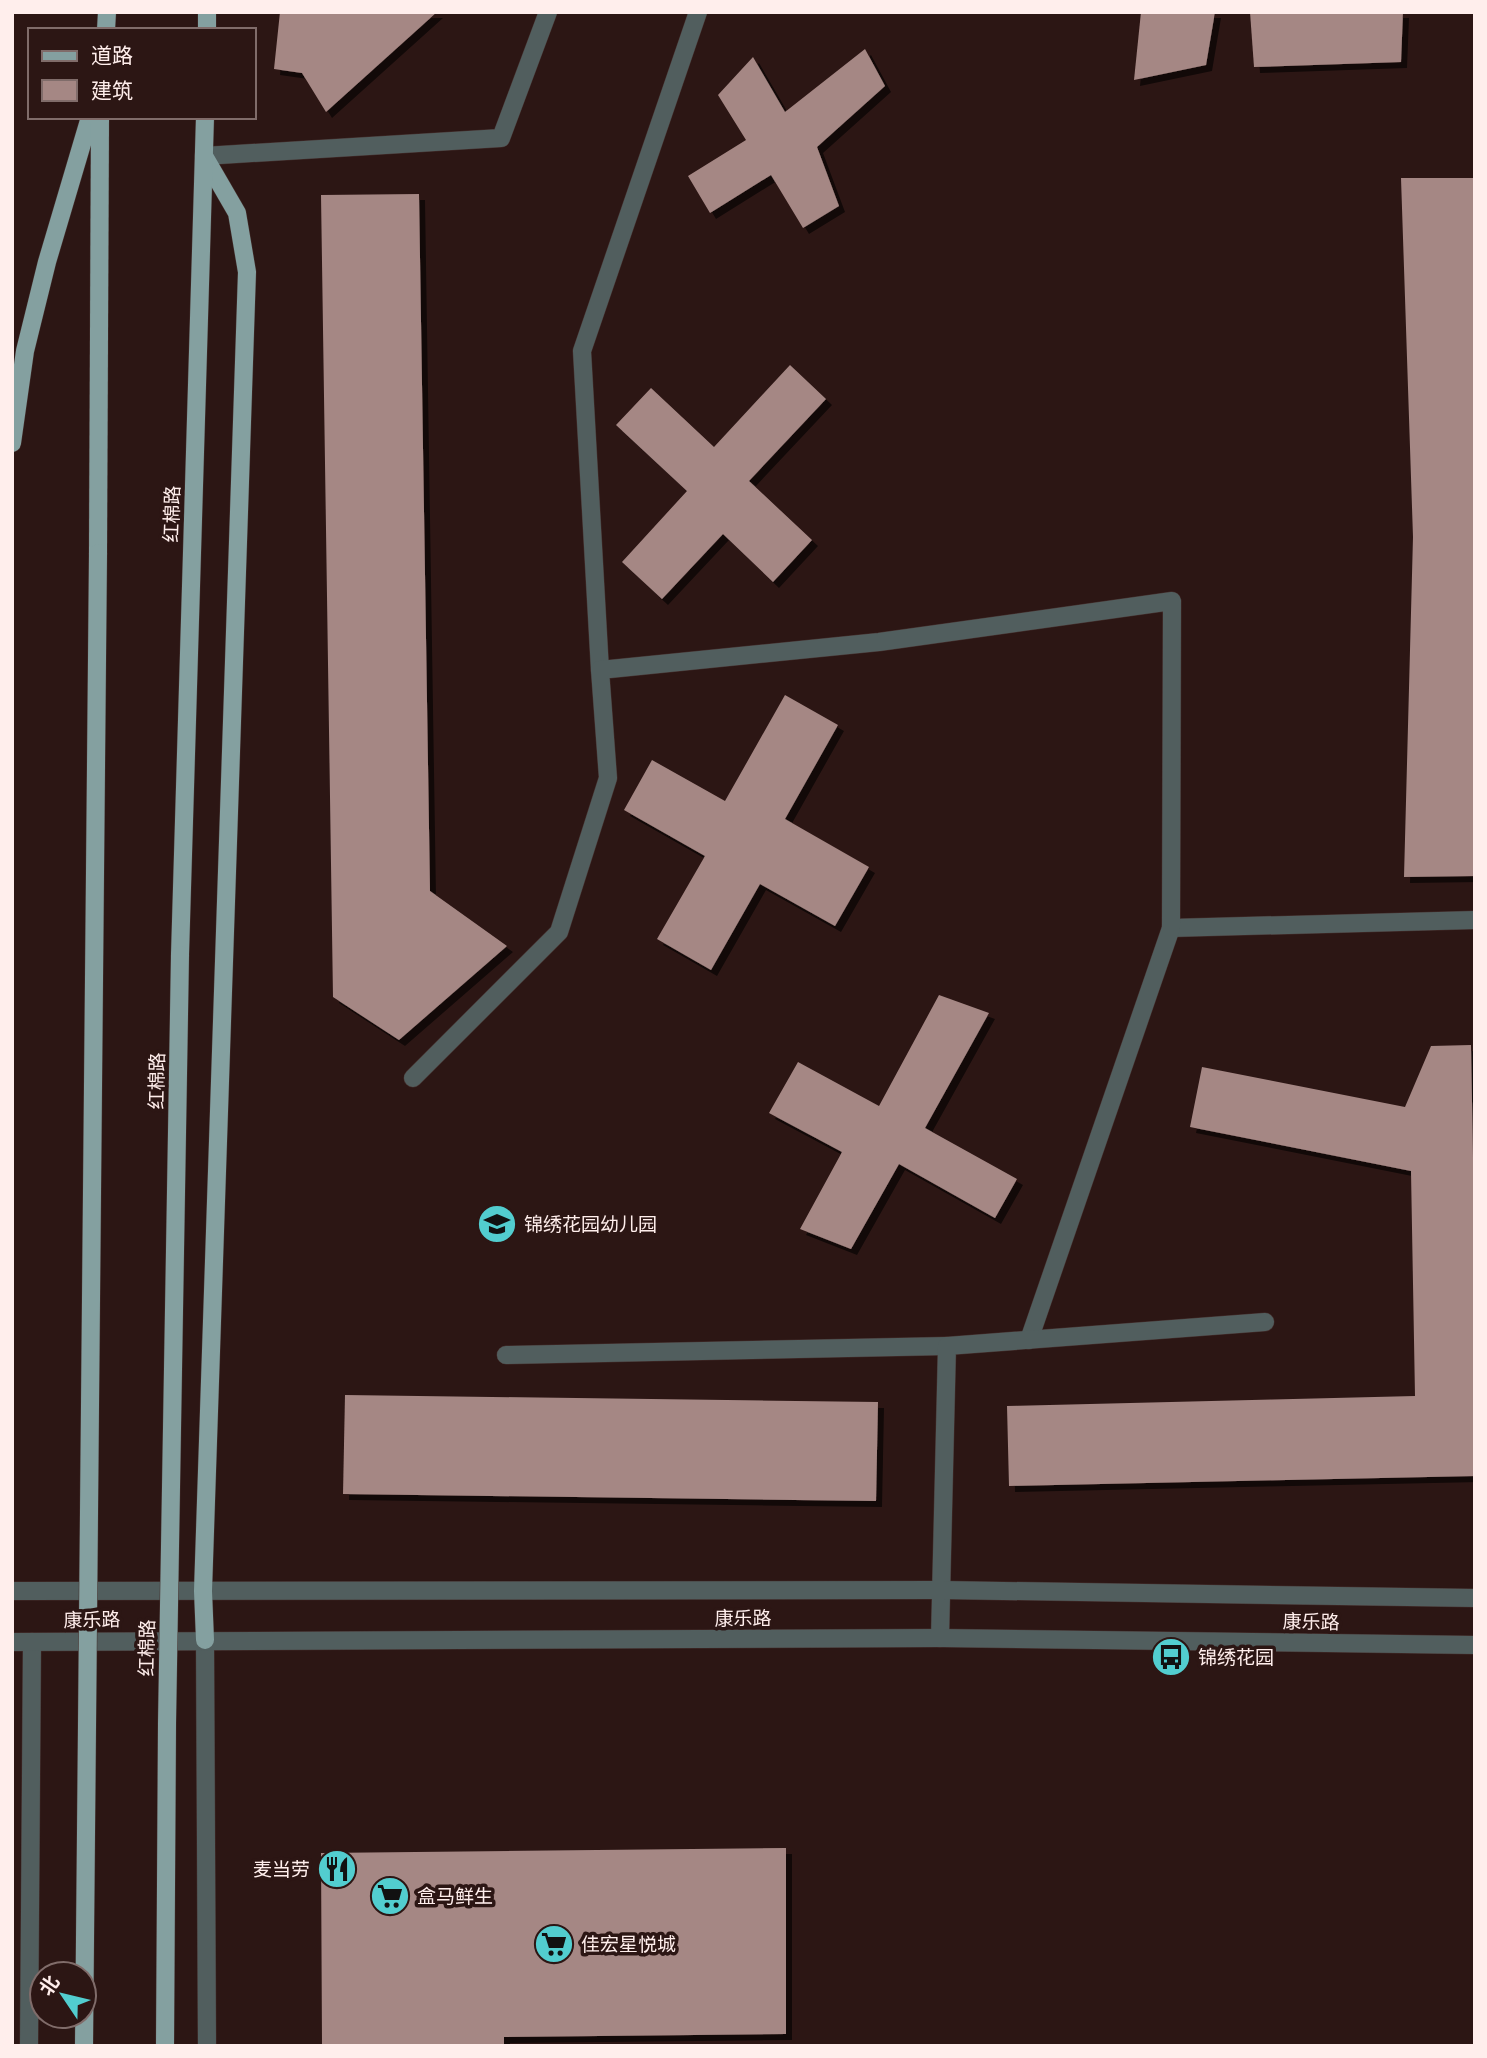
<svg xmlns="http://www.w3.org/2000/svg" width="1487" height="2058" font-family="Helvetica,'Noto Sans SC',sans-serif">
  <defs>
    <filter id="shadow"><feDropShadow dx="6" dy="6" stdDeviation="0" flood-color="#0009"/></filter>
  </defs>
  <rect width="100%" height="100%" fill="#2c1614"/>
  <g fill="#a58784" filter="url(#shadow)">
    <path d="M 280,12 L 437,12 L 326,112 L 302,73 L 274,69 Z"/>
    <path d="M 1141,12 L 1215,12 L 1206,65 L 1134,80 Z"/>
    <path d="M 1250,12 L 1403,12 L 1401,62 L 1254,67 Z"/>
    <path d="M 865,49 L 885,86 L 817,147 L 839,206 L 803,228 L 771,175 L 710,213 L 688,176 L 746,140 L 718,95 L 753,57 L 785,112 Z"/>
    <path d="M 1401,178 L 1475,178 L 1475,876 L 1404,877 L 1413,537 Z"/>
    <path d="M 419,194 L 430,891 L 507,946 L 399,1040 L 333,997 L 321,195 Z"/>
    <path d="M 790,365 L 826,399 L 749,481 L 812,540 L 773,582 L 723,534 L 662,599 L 622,562 L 687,491 L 616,425 L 651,388 L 714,447 Z"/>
    <path d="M 785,695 L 838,725 L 785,819 L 869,867 L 835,926 L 760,884 L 711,970 L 657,939 L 705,856 L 624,810 L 652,760 L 725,801 Z"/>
    <path d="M 939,995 L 989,1013 L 925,1128 L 1017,1179 L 995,1218 L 899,1164 L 851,1249 L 800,1229 L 842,1152 L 769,1113 L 798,1062 L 879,1106 Z"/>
    <path d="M 1471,1045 L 1475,1269 L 1475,1476 L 1009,1486 L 1007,1406 L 1415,1396 L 1411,1171 L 1190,1127 L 1202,1067 L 1405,1107 L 1431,1046 Z"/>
    <path d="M 345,1395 L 878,1402 L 876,1501 L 343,1494 Z"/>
    <path d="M 786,1848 L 786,2034 L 504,2037 L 504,2046 L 322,2046 L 321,1853 Z"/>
  </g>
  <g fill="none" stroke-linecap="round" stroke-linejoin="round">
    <g stroke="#45302e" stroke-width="19">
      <g id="service">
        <path d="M 204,156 L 501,138 L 548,12"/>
        <path d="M 600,670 L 582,351 L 698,12"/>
        <path d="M 1171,928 L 1475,920"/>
        <path d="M 413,1078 L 559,932 L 608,778 L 600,670 L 879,642 L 1172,601 L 1171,928 L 1029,1340"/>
        <path d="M 506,1355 L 947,1346"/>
        <path d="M 940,1638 L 947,1346 L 1265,1322"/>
      </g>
    </g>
    <g stroke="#45302e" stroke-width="19">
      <g id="minor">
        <path d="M 205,1640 L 207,2046"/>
        <path d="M 29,2046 L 32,1642"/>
      </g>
    </g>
    <g stroke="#45302e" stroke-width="19">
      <g id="tertiary">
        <path d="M 12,1591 L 942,1590 L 1475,1598"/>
        <path d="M 12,1642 L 940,1638 L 1475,1645"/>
      </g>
    </g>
    <g stroke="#45302e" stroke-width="19">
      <g id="primary">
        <path d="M 106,30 L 107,12"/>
        <path d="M 207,30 L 207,12"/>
        <path d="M 204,156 L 237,213 L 247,272 L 203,1591 L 205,1640"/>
        <path d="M 12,443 L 25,351 L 47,262 L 90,117"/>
        <path d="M 98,553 L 100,117"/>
        <path d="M 180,955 L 205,117"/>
      </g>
    </g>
    <use href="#service" stroke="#515e5e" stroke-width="18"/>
    <use href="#minor" stroke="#515e5e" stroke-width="18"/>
    <use href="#tertiary" stroke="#515e5e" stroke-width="18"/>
    <use href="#primary" stroke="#84a0a0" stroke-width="18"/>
    <g stroke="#45302e" stroke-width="19" stroke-linecap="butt">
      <g id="primary-bridge">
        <path d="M 84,2046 L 98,553"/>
        <path d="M 165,2046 L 167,1724 L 180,955"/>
      </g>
    </g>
    <use href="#primary-bridge" stroke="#84a0a0" stroke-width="18"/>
  </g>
  <defs>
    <g id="school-disc" transform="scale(2.0125)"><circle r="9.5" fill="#52cdcf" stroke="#2c1614"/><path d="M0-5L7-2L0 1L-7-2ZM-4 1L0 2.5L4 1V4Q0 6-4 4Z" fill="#111"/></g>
    <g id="bus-disc" transform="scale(2.0125)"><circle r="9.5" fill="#52cdcf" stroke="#2c1614"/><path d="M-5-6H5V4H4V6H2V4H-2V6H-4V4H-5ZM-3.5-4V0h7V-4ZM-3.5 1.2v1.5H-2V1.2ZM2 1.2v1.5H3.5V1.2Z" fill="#111"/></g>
    <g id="restaurant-disc" transform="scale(2.0125)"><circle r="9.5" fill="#52cdcf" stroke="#2c1614"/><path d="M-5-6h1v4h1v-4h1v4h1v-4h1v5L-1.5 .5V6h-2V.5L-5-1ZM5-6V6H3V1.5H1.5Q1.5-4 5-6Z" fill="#111"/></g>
    <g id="supermarket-disc" transform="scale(2.0125)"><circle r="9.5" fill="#52cdcf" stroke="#2c1614"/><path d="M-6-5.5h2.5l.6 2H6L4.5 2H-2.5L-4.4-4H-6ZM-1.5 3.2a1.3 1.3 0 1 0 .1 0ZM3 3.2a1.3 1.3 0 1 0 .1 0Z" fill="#111"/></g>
  </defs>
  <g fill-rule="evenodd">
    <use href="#school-disc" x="497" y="1224"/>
    <use href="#bus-disc" x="1171" y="1657"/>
    <use href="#restaurant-disc" x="337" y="1869"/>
    <use href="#supermarket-disc" x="390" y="1896"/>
    <use href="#supermarket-disc" x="554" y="1944"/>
  </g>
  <g text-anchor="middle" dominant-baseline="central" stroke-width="7" stroke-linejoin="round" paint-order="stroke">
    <g font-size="19" fill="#ffeeec" stroke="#2c1614">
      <text transform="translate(172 514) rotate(-88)">红棉路</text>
      <text transform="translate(157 1081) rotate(-89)">红棉路</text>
      <text x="743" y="1618">康乐路</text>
      <text transform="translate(92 1620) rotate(-1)">康乐路</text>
      <text transform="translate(1311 1622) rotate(1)">康乐路</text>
      <text transform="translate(147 1648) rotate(-89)">红棉路</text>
    </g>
    <g font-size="19" fill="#ffeeec" stroke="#2c1614" text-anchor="start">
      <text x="524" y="1224">锦绣花园幼儿园</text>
      <text x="1198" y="1657">锦绣花园</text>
      <text x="310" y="1869" text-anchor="end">麦当劳</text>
      <text x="417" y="1896">盒马鲜生</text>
      <text x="581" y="1944">佳宏星悦城</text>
    </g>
  </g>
  <rect width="1487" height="2058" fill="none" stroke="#ffeeec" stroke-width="28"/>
  <rect x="28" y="28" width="228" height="91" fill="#2c1614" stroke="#806c6a" stroke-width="2"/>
  <rect x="42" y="51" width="35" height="10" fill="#84a0a0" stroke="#806c6a" stroke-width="2"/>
  <text x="91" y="63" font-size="21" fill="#ffeeec">道路</text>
  <rect x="42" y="80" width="35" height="21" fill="#a58784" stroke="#806c6a" stroke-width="2"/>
  <text x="91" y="98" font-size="21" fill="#ffeeec">建筑</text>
  <g transform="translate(63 1995) rotate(305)"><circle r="33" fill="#2c1614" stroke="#806c6a" stroke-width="2"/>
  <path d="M0-5L12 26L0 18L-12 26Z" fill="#52cdcf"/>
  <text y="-10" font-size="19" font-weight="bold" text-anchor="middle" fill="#ffeeec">北</text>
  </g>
</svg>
